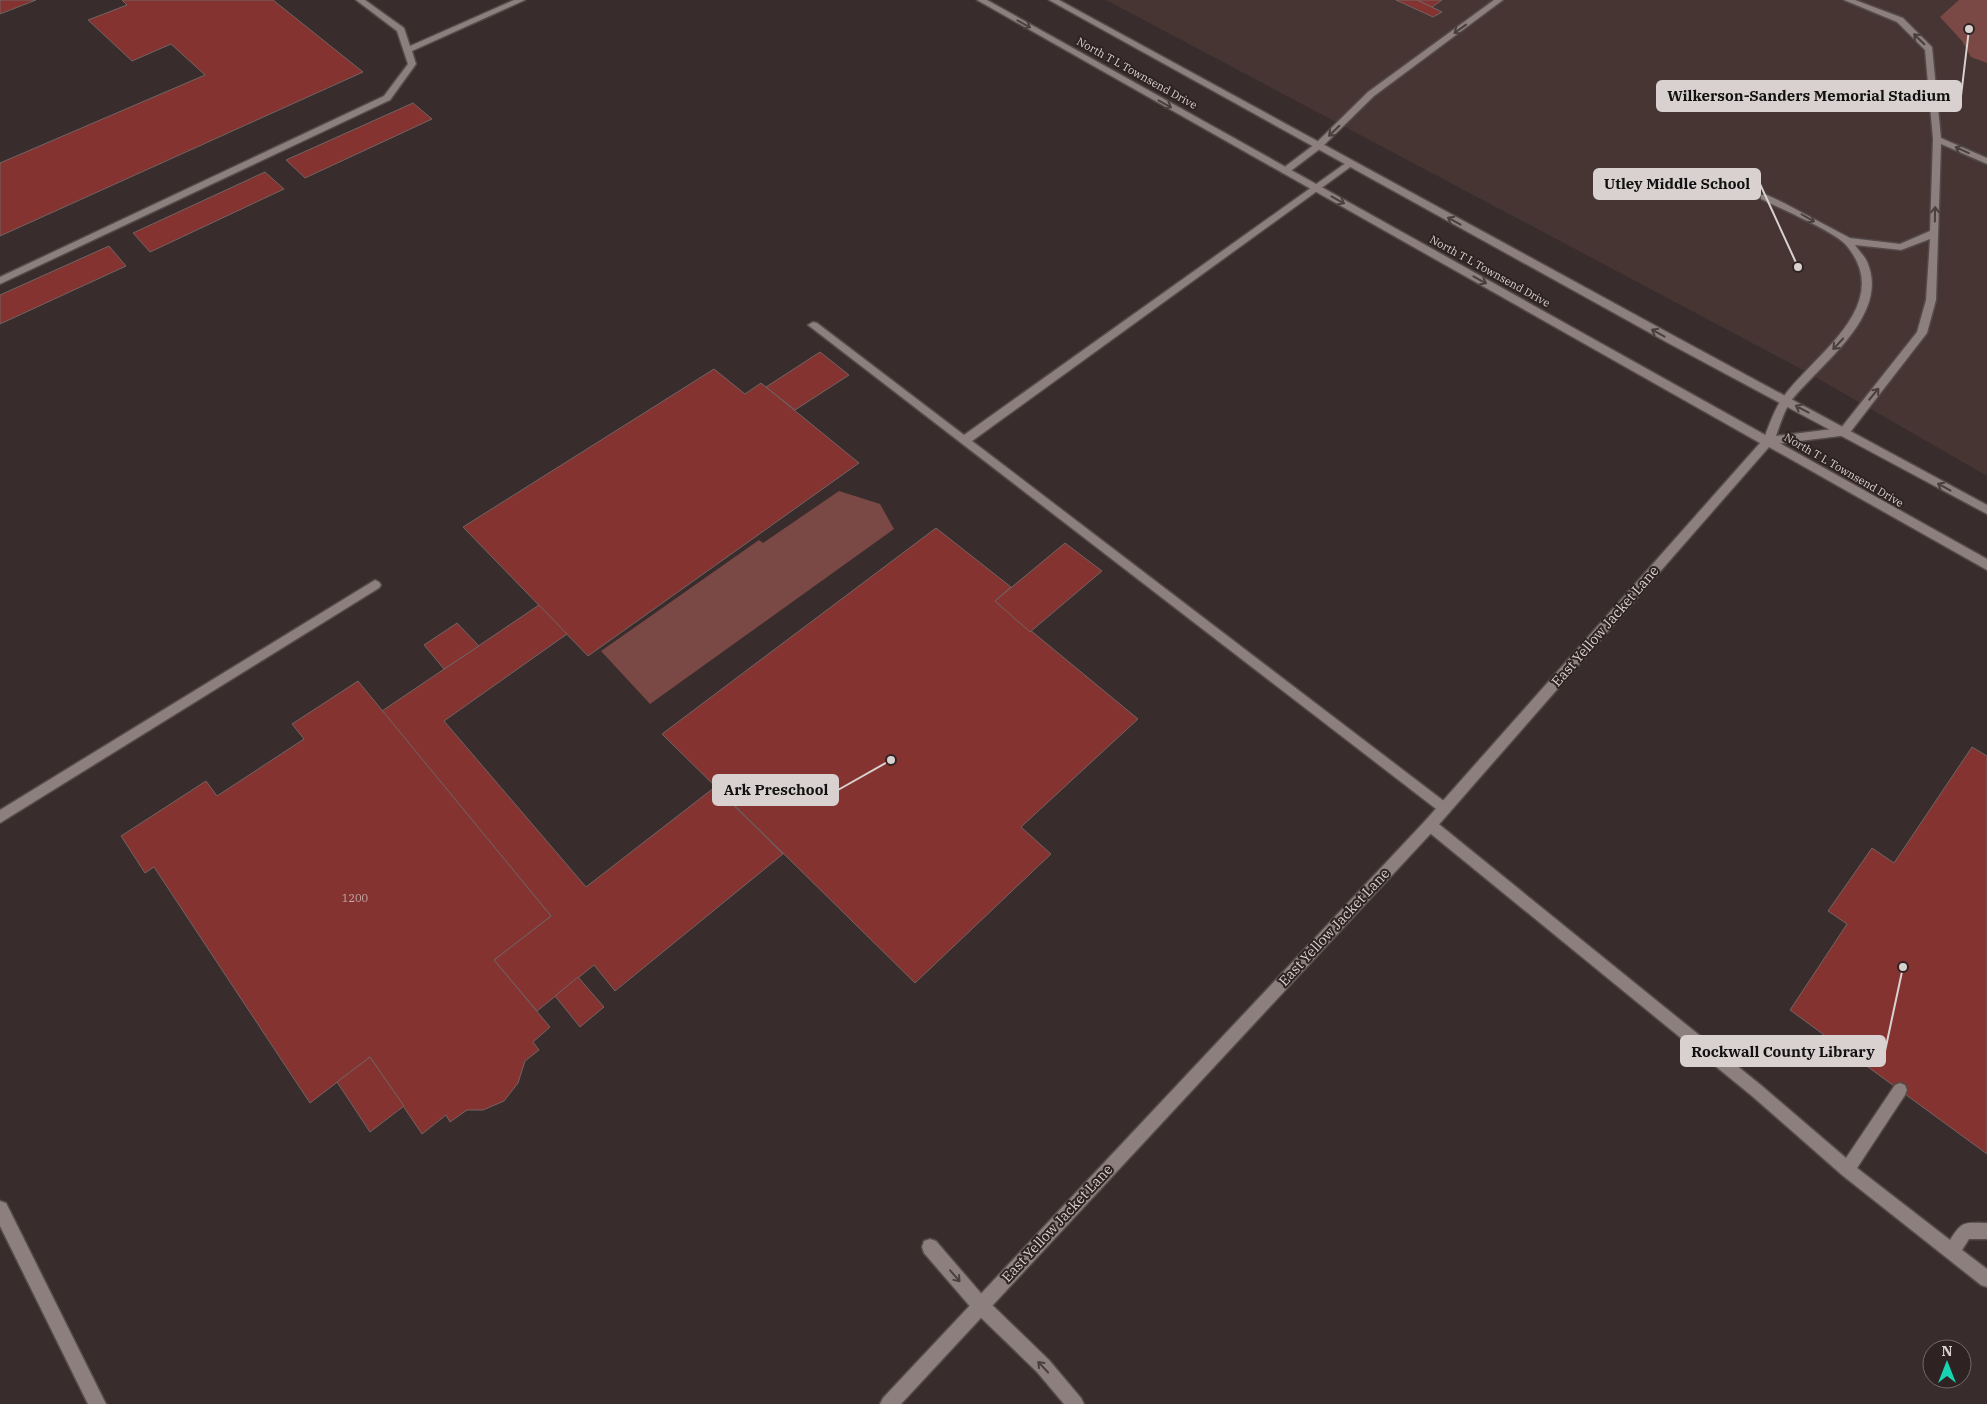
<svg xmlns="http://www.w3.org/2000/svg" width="1987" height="1404" font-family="'IBM Plex Serif',serif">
  <rect width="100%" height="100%" fill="#382d2c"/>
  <path fill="#473533" d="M 1106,0 L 1987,0 L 1987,476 L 1805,371 Z"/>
  <g fill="#7a4945">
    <path d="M 1959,0 L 1987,0 L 1987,63 L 1971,57 L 1962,41 L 1940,17 Z"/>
    <path d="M 839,491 L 880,504 L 894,529 L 650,704 L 601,651 L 759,540 L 763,543 Z"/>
  </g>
  <g fill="#853330" stroke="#716463">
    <path d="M 0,0 L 36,0 L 0,14 Z"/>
    <path d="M 122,0 L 273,0 L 363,72 L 0,236 L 0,163 L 205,75 L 171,44 L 132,61 L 88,20 L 127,5 Z"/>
    <path d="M 1396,0 L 1417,0 L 1442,12 L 1433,17 Z"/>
    <path d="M 1417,0 L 1442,0 L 1432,7 Z"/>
    <path d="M 413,103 L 432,119 L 305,178 L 286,160 Z"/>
    <path d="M 265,172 L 284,189 L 150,252 L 133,233 Z"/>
    <path d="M 109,246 L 126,266 L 0,324 L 0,295 Z"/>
    <path d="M 820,352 L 849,375 L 795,410 L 766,387 Z"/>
    <path d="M 714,369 L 745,394 L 761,383 L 859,463 L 588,656 L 463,527 Z"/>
    <path d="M 936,528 L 1011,587 L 995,601 L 1138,719 L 1021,827 L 1051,854 L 915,983 L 662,734 Z"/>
    <path d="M 1065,543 L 1102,571 L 1030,632 L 995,601 Z"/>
    <path d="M 539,605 L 567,634 L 444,721 L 586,887 L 715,787 L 783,854 L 615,991 L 594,965 L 537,1011 L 494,960 L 551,916 L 382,711 Z"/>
    <path d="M 457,623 L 479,646 L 444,669 L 424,645 Z"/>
    <path d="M 358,681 L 551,916 L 494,960 L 550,1027 L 533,1042 L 539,1050 L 525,1061 L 518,1083 L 504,1101 L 483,1110 L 467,1110 L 450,1122 L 446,1115 L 422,1134 L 370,1057 L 310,1103 L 154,867 L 145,873 L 121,836 L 206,781 L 217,796 L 304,739 L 292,724 Z"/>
    <path d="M 1972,747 L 1987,756 L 1987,1154 L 1790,1010 L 1847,924 L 1828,911 L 1872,848 L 1894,863 Z"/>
    <path d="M 578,977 L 604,1007 L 580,1027 L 555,996 Z"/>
    <path d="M 370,1057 L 404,1106 L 370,1132 L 337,1082 Z"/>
  </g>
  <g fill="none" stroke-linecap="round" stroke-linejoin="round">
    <g stroke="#534a49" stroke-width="3">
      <g id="service">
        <path d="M 356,0 L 365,0 L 404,28 L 410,46 L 514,0 L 525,0 L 412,51 L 416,64 L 390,100 L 0,284 L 0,277 L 384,96 L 408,64 L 397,31 Z"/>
        <path d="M 1494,0 L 1503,0 L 1374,96 L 1321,148 L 1288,173 L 1282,173 L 1282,169 L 1315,144 L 1368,92 Z"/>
        <path d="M 1844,0 L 1855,0 L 1903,18 L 1932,47 L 1941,138 L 1987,158 L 1987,164 L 1941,144 L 1936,300 L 1927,333 L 1848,435 L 1768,445 L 1763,441 C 1769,426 1774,409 1784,396 C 1815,354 1897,303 1845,244 C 1833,231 1779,208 1761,199 L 1761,195 L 1767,195 L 1784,203 L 1850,238 L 1900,244 L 1930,231 L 1933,139 L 1925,50 L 1897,22 ZM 1930,239 L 1926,300 L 1917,332 L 1841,428 L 1776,436 C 1780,425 1784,411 1791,401 C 1819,365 1889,317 1868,264 C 1866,257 1859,251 1855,245 L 1901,250 Z"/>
        <path d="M 1350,160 L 1353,161 L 1353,165 L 972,441 L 1449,805 L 1451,809 L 1449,813 L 1444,815 L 808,325 L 813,322 L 817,323 L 964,435 Z"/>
        <path d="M 375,580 L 379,582 L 381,585 L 379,588 L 0,823 L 0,810 Z"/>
        <path d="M 1430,819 L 1435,821 L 1762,1086 L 1846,1158 L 1895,1085 L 1900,1083 L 1905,1085 L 1907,1090 L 1905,1095 L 1857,1168 L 1950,1240 C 1963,1220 1964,1223 1987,1223 L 1987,1239 L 1969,1239 L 1962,1250 L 1987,1269 L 1987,1287 L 1981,1285 L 1842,1175 L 1752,1096 L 1425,829 L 1423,825 L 1425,821 Z"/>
        <path d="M 0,1201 L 6,1203 L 106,1404 L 88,1404 L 0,1226 Z"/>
        <path d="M 930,1239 L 936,1241 L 986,1299 L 1049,1360 L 1081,1398 L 1084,1404 L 1064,1404 L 1037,1372 L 974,1311 L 924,1253 L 922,1247 L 924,1241 Z"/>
      </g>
    </g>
    <g stroke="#534a49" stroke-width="3">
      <g id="tertiary">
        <path d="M 977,0 L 987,0 L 1987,559 L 1987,570 L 1769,447 L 1435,829 L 901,1404 L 880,1404 L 883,1398 L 1425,821 L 1760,443 Z"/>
        <path d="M 1049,0 L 1059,0 L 1678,338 L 1987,505 L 1987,514 L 1670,344 Z"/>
      </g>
    </g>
    <use href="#service" fill="#8c7f7d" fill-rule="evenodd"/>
    <use href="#tertiary" fill="#8c7f7d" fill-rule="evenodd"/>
  </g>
  <defs><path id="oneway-shaft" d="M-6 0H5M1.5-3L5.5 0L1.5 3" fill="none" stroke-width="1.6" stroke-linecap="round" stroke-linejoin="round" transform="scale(1.25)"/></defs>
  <g stroke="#4a3f3d">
    <use href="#oneway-shaft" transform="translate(1024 24) rotate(29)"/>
    <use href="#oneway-shaft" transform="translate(1460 29) rotate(144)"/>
    <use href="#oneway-shaft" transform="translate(1919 39) rotate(-136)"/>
    <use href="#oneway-shaft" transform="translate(1165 104) rotate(29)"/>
    <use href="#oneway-shaft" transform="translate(1334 131) rotate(136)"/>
    <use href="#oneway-shaft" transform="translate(1962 150) rotate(-156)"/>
    <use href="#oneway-shaft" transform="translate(1338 200) rotate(29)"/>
    <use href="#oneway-shaft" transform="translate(1935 214) rotate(-89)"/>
    <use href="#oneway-shaft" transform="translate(1808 218) rotate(30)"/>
    <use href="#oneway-shaft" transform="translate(1454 221) rotate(-151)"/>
    <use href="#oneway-shaft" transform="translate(1480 280) rotate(29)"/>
    <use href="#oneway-shaft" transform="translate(1658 333) rotate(-151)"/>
    <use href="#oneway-shaft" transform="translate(1838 344) rotate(133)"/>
    <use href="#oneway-shaft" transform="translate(1874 394) rotate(-50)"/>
    <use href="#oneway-shaft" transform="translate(1802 409) rotate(-152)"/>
    <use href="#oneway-shaft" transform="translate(1944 487) rotate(-151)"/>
    <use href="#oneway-shaft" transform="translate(955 1276) rotate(49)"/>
    <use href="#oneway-shaft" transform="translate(1043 1367) rotate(-133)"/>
  </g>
  <g text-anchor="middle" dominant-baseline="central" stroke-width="4" stroke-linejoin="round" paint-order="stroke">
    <g font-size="11" fill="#d9d1d0" stroke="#2e2322">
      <text transform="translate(1137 73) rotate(29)">North T L Townsend Drive</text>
      <text transform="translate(1490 271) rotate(29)">North T L Townsend Drive</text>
      <text transform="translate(1844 470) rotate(30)">North T L Townsend Drive</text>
    </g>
    <g font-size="11" fill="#c4aaa8">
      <text x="355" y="898">1200</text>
    </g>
    <g font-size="14" fill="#d9d1d0" stroke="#2e2322">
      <text transform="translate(1605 626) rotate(-49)">East Yellow Jacket Lane</text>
      <text transform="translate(1334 927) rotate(-47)">East Yellow Jacket Lane</text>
      <text transform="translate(1057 1223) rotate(-47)">East Yellow Jacket Lane</text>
    </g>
  </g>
  <path fill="none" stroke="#d9d1d0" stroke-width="2" d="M1969 29L1961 96M1798 267L1760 184M891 760L838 790M1903 967L1885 1051"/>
  <g fill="#d9d1d0" stroke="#2e2322" stroke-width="2">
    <circle cx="1969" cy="29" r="5"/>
    <circle cx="1798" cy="267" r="5"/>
    <circle cx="891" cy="760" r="5"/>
    <circle cx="1903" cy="967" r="5"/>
  </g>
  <g fill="#d9d1d0" stroke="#d9d1d0" stroke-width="2">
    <rect x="1657" y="81" width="304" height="30" rx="5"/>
    <rect x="1594" y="169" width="166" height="30" rx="5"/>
    <rect x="713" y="775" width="125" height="30" rx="5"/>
    <rect x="1681" y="1036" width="204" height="30" rx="5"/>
  </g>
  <g font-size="15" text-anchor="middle" font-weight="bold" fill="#111">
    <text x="1809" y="101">Wilkerson-Sanders Memorial Stadium</text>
    <text x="1677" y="189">Utley Middle School</text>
    <text x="776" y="795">Ark Preschool</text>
    <text x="1783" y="1057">Rockwall County Library</text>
  </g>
  <g transform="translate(1947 1364)"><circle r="24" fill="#2e2322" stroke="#726968"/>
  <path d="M0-4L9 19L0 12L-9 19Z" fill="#17d5b2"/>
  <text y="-8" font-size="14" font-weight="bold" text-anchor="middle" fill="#d9d1d0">N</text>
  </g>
</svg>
